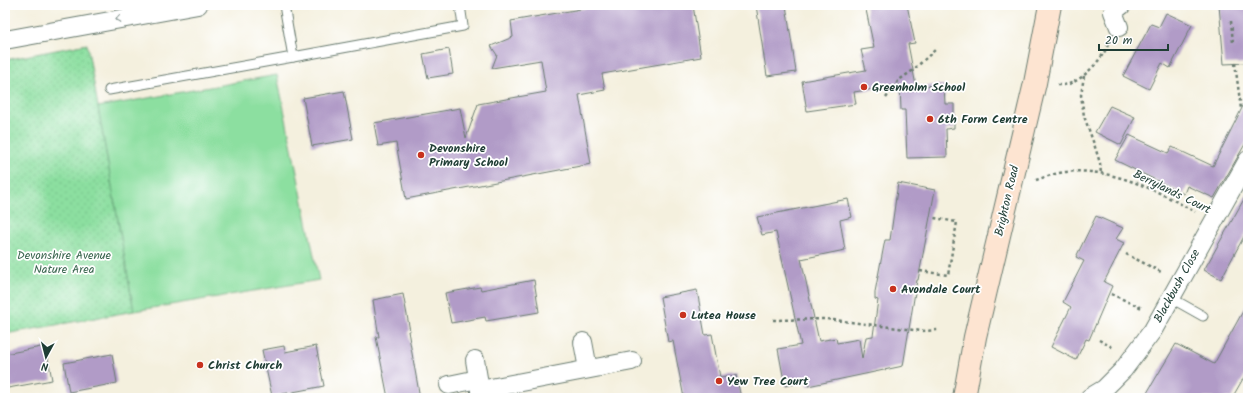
<svg xmlns="http://www.w3.org/2000/svg" width="1253" height="403" font-family="Kalam,sans-serif">
  <defs>
    <pattern id="green-dots" width="8" height="8" patternUnits="userSpaceOnUse"><rect width="8" height="8" fill="#8cdfa0"/><path d="M2 2h.1M6 6h.1" fill="none" stroke="#78c08a" stroke-width="1.8" stroke-linecap="round"/></pattern>
  </defs>
  <rect width="100%" height="100%" fill="#fff"/>
  <filter id="ink" filterUnits="userSpaceOnUse"><feTurbulence type="fractalNoise" baseFrequency=".025" numOctaves="2"/><feDisplacementMap in="SourceGraphic" scale="8" xChannelSelector="R" yChannelSelector="G"/><feConvolveMatrix kernelMatrix="1 2 1 2 8 2 1 2 1" color-interpolation-filters="sRGB"/></filter>
  <filter id="wash" filterUnits="userSpaceOnUse"><feTurbulence type="fractalNoise" baseFrequency=".012" numOctaves="4" result="noise"/><feDisplacementMap in="SourceGraphic" scale="16" xChannelSelector="R" yChannelSelector="G"/><feGaussianBlur stdDeviation="0.9" result="paint"/><feColorMatrix in="noise" values="0 0 0 0 0 0 0 0 0 0 0 0 0 0 0 0 0 1.4 0 .05"/><feComposite in="paint" operator="in"/></filter>
  <g filter="url(#wash)">
    <rect width="100%" height="100%" fill="#f4f0de"/>
    <path fill="url(#green-dots)" stroke="#568e6a" d="M 87,44 L 134,311 L 5,334 L 5,60 Z"/>
    <path fill="#8cdfa0" stroke="#568e6a" d="M 277,75 L 319,280 L 134,311 L 98,107 Z"/>
    <g id="blocks">
      <g fill="#b19bc7">
        <path d="M 604,5 L 693,5 L 701,57 L 602,74 L 605,90 L 579,95 L 591,164 L 406,199 L 396,143 L 378,146 L 374,123 L 460,108 L 466,138 L 478,104 L 546,92 L 541,60 L 492,68 L 497,55 L 491,46 L 513,37 L 511,21 Z"/>
        <path d="M 756,5 L 786,5 L 796,72 L 767,76 Z"/>
        <path d="M 865,5 L 907,5 L 915,43 L 908,44 L 916,86 L 944,85 L 945,104 L 954,104 L 954,128 L 946,129 L 947,157 L 907,158 L 905,110 L 901,110 L 900,85 L 854,92 L 856,104 L 807,111 L 802,81 L 866,70 L 861,50 L 874,48 Z"/>
        <path d="M 1219,5 L 1248,5 L 1248,63 L 1224,64 Z"/>
        <path d="M 1166,13 L 1192,25 L 1170,68 L 1162,63 L 1149,89 L 1123,76 L 1151,24 L 1159,27 Z"/>
        <path d="M 449,49 L 453,74 L 428,78 L 423,54 Z"/>
        <path d="M 344,91 L 353,139 L 312,146 L 303,98 Z"/>
        <path d="M 1248,96 L 1248,139 L 1214,198 L 1187,186 L 1184,194 L 1115,160 L 1129,135 L 1168,153 L 1172,147 L 1213,166 Z"/>
        <path d="M 1110,106 L 1135,117 L 1121,145 L 1095,132 Z"/>
        <path d="M 898,183 L 935,190 L 924,249 L 918,280 L 917,280 L 903,366 L 808,386 L 807,381 L 785,386 L 778,349 L 801,345 L 776,232 L 762,235 L 757,217 L 848,199 L 852,217 L 840,220 L 845,250 L 801,259 L 819,341 L 836,338 L 837,343 L 859,339 L 862,359 L 866,337 L 873,336 L 878,300 L 875,299 L 875,292 L 885,240 L 890,240 Z"/>
        <path d="M 1248,192 L 1248,229 L 1221,279 L 1204,270 Z"/>
        <path d="M 1096,216 L 1123,228 L 1116,239 L 1124,243 L 1104,282 L 1112,286 L 1089,340 L 1086,339 L 1076,360 L 1051,347 L 1071,307 L 1063,302 L 1084,261 L 1076,257 Z"/>
        <path d="M 534,280 L 539,312 L 486,321 L 485,317 L 451,323 L 445,293 L 480,287 L 481,290 Z"/>
        <path d="M 697,290 L 705,335 L 712,334 L 720,377 L 736,375 L 741,398 L 684,398 L 673,341 L 668,342 L 660,297 Z"/>
        <path d="M 403,294 L 410,331 L 408,331 L 420,398 L 388,398 L 376,337 L 379,337 L 373,300 Z"/>
        <path d="M 1248,302 L 1248,370 L 1232,398 L 1144,398 L 1176,344 L 1214,364 Z"/>
        <path d="M 46,346 L 52,380 L 8,388 L 5,374 L 5,354 Z"/>
        <path d="M 284,346 L 285,352 L 316,346 L 324,386 L 272,396 L 262,350 Z"/>
        <path d="M 112,354 L 117,383 L 69,392 L 64,363 Z"/>
      </g>
    </g>
  </g>
  <g filter="url(#ink)">
    <use href="#blocks" fill-opacity="0" stroke="#6a7c70" stroke-width="1"/>
    <g fill="none" stroke-linecap="round" stroke-linejoin="round">
      <g stroke="#6a7c70" stroke-width="11">
        <g id="service">
          <path d="M 284,5 L 293,57 L 463,26 L 460,5"/>
          <path d="M 109,90 L 293,57"/>
          <path d="M 1171,298 L 1203,316"/>
        </g>
      </g>
      <g stroke="#6a7c70" stroke-width="20">
        <g id="minor">
          <path d="M 1119,27 L 1113,12 L 1122,5"/>
          <path d="M 5,40 L 198,5"/>
          <path d="M 583,342 L 588,369"/>
          <path d="M 475,360 L 480,390"/>
          <path d="M 449,385 L 478,379"/>
          <path d="M 481,398 L 480,390 L 632,361"/>
          <path d="M 1089,398 L 1104,389 L 1123,370 L 1153,330 L 1248,160"/>
        </g>
      </g>
      <g stroke="#6a7c70" stroke-width="24">
        <path id="secondary" d="M 964,398 L 975,337 L 1035,83 L 1050,5"/>
      </g>
      <g stroke="#6a7c70" stroke-width="2.5" stroke-dasharray="3 3" stroke-linecap="butt">
        <path d="M 1231,21 L 1233,43"/>
        <path d="M 1235,63 L 1241,109"/>
        <path d="M 1084,76 L 1081,95 L 1084,116 L 1095,147 L 1100,163 L 1101,174"/>
        <path d="M 1057,85 C 1061,85 1066,85 1069,84 C 1084,79 1102,59 1108,45"/>
        <path d="M 886,98 L 899,80 L 912,71 L 936,49"/>
        <path d="M 1036,180 C 1045,177 1056,173 1065,172 C 1111,167 1157,190 1195,212"/>
        <path d="M 1126,254 L 1163,273"/>
        <path d="M 920,271 L 948,275 L 957,222 L 934,218"/>
        <path d="M 1111,294 L 1142,308"/>
        <path d="M 773,320 L 826,319 L 922,331 L 939,330"/>
        <path d="M 1099,340 L 1114,348"/>
      </g>
      <use href="#service" stroke="#fff" stroke-width="9"/>
      <use href="#minor" stroke="#fff" stroke-width="18"/>
      <use href="#secondary" stroke="#fde4d1" stroke-width="22"/>
    </g>
    <defs><path id="oneway-chevron" d="M-2-3.5L2.5 0L-2 3.5" fill="none" stroke-width="1.6" stroke-linecap="round" stroke-linejoin="round"/></defs>
    <use stroke="#8f9e9a" href="#oneway-chevron" transform="translate(118 19) rotate(170)"/>
  </g>
  <g fill="#c8321e" stroke="#fff" stroke-width="1.5">
    <circle cx="864" cy="87" r="4"/>
    <circle cx="930" cy="119" r="4"/>
    <circle cx="421" cy="155" r="4"/>
    <circle cx="893" cy="289" r="4"/>
    <circle cx="683" cy="315" r="4"/>
    <circle cx="200" cy="365" r="4"/>
    <circle cx="719" cy="381" r="4"/>
  </g>
  <g text-anchor="middle" dominant-baseline="central" stroke-width="3.5" stroke-linejoin="round" paint-order="stroke">
    <g font-size="12" font-weight="bold" fill="#1f3d34" stroke="#fff" text-anchor="start">
      <text x="872" y="87">Greenholm School</text>
      <text x="938" y="119">6th Form Centre</text>
      <text x="429" y="148">Devonshire<tspan x="429" dy="14">Primary School</tspan></text>
      <text x="901" y="289">Avondale Court</text>
      <text x="691" y="315">Lutea House</text>
      <text x="208" y="365">Christ Church</text>
      <text x="727" y="381">Yew Tree Court</text>
    </g>
    <g font-size="12" fill="#1f3d34" stroke="#fff">
      <text transform="translate(1172 192) rotate(26)">Berrylands Court</text>
      <text transform="translate(1007 201) rotate(-77)">Brighton Road</text>
      <text transform="translate(1177 286) rotate(-61)">Blackbush Close</text>
    </g>
    <g font-size="12" fill="#3a664f" stroke="#fff">
      <text x="64" y="255">Devonshire Avenue<tspan x="64" dy="14">Nature Area</tspan></text>
    </g>
  </g>
  <rect width="1253" height="403" fill="none" stroke="#fff" stroke-width="20"/>
  <g transform="translate(46 357) rotate(187)" stroke="#ffffff" stroke-width="3" paint-order="stroke">
  <path d="M0-3L7 15L0 10L-7 15Z" fill="#1f3d34"/>
  <text y="-6" font-size="11" font-weight="bold" text-anchor="middle" fill="#1f3d34">N</text>
  </g>
  <path d="M1099 44v6h69v-6" fill="none" stroke="#1f3d34" stroke-width="2"/>
  <text x="1105" y="44" font-size="12" fill="#1f3d34" stroke="#ffffff" stroke-width="3" paint-order="stroke">20 m</text>
</svg>
